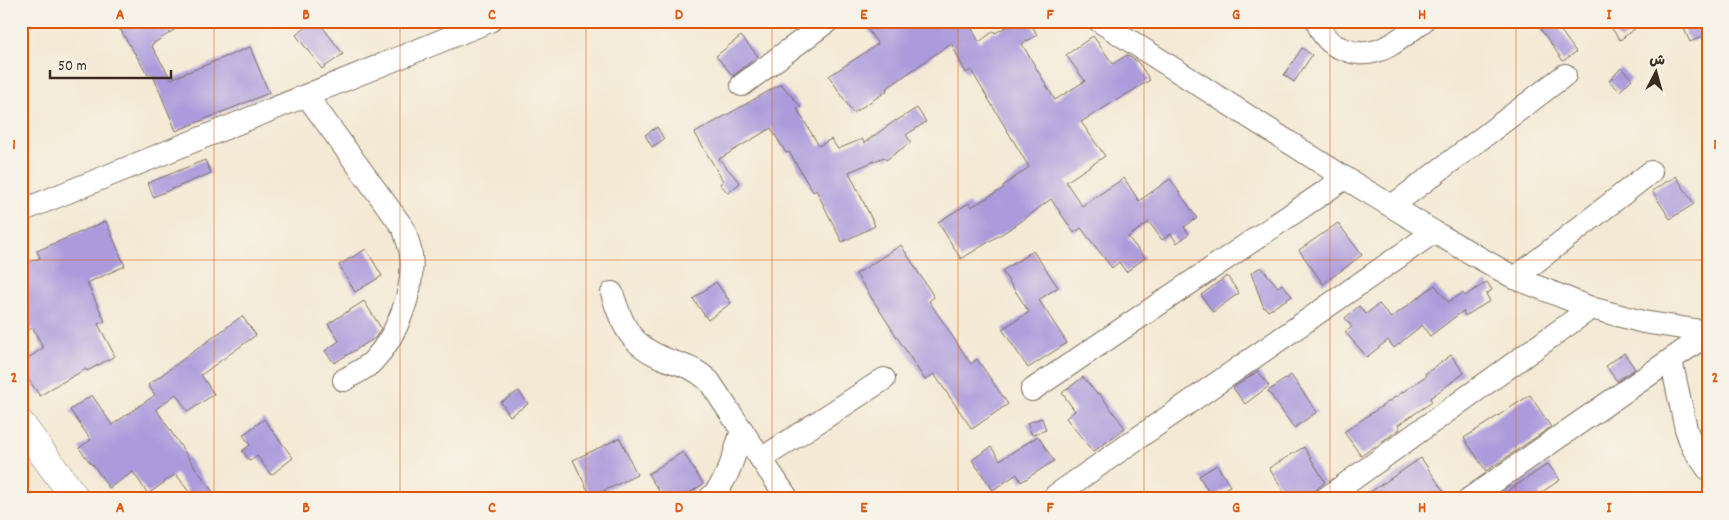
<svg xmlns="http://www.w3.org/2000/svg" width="1729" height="520" font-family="Dekko,'Playpen Sans Arabic',sans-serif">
  <rect width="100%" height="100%" fill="#f7f3e8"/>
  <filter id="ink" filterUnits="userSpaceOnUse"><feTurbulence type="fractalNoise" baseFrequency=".02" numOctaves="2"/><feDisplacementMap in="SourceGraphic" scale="10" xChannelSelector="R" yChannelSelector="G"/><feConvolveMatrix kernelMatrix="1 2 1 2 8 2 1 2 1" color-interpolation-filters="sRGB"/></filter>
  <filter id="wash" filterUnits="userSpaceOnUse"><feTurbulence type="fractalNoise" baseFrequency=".0096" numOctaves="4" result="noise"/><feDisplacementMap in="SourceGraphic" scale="20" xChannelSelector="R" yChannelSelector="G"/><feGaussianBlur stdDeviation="1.12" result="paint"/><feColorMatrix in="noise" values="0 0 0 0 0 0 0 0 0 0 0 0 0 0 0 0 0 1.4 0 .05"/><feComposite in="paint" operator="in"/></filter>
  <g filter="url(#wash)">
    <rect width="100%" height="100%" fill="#f4e9d4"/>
    <g id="blocks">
      <g fill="#ab9bdc">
        <path d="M 115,21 L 188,21 L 151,45 L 171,79 L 250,47 L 269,93 L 176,131 L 152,73 L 148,75 Z"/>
        <path d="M 315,21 L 318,21 L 343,54 L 322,69 L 296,35 Z"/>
        <path d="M 880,21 L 968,21 L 979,42 L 994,31 L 995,33 L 1018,21 L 1030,21 L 1037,35 L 1022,44 L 1055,100 L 1085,81 L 1066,55 L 1093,36 L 1113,64 L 1127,55 L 1138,62 L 1150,80 L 1081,122 L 1105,156 L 1066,182 L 1082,206 L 1124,178 L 1139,201 L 1170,179 L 1197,218 L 1184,227 L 1189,234 L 1177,243 L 1171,234 L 1162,240 L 1149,222 L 1128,237 L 1145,258 L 1126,272 L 1119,262 L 1112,268 L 1081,228 L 1074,233 L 1051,199 L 1016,225 L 961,259 L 938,222 L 969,203 L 971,207 L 1004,188 L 1003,186 L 1029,167 L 971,70 L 966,73 L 951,43 L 886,89 L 887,91 L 853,113 L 829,76 L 878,44 L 868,30 Z"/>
        <path d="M 1535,21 L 1554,21 L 1576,52 L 1563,61 Z"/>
        <path d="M 1617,21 L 1645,21 L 1620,40 L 1610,26 Z"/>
        <path d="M 1700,22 L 1706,35 L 1690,42 L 1684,29 Z"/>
        <path d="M 741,36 L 758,56 L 733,76 L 716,56 Z"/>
        <path d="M 1302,48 L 1312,55 L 1294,82 L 1284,75 Z"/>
        <path d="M 1621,68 L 1632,79 L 1620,91 L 1609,81 Z"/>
        <path d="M 781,84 L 801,107 L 797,109 L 819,146 L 831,139 L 838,149 L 862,139 L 864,143 L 896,120 L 896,121 L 917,108 L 926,122 L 906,135 L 911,142 L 886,160 L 884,157 L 849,172 L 875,226 L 842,242 L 816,190 L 813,192 L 789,152 L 786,153 L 771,128 L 719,159 L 740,183 L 728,193 L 720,184 L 723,181 L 695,133 Z"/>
        <path d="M 657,127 L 664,139 L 652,147 L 645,135 Z"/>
        <path d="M 205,160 L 211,173 L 153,197 L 148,183 Z"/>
        <path d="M 1676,176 L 1694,204 L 1670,219 L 1652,191 Z"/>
        <path d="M 106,221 L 125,266 L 87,283 L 105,321 L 98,324 L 115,356 L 87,371 L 86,369 L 61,383 L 61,382 L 40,396 L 21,369 L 21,363 L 43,348 L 33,328 L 25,331 L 21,321 L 21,265 L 40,258 L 37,251 Z"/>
        <path d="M 1338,223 L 1362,255 L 1323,284 L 1299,250 Z"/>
        <path d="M 901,245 L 934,297 L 929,301 L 971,364 L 977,359 L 1008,404 L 972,429 L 934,374 L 925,380 L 856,274 Z"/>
        <path d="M 366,249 L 382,276 L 355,292 L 339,265 Z"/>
        <path d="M 1033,251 L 1058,287 L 1039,300 L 1067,343 L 1028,368 L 1002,329 L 1029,312 L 1002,271 Z"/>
        <path d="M 1261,267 L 1278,287 L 1282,284 L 1292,296 L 1268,311 L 1265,307 L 1264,308 L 1251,273 Z"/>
        <path d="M 1227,276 L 1239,293 L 1213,312 L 1201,295 Z"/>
        <path d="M 716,282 L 731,303 L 708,320 L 693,299 Z"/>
        <path d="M 1487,282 L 1492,290 L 1486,294 L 1490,301 L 1465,316 L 1463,311 L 1430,336 L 1422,325 L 1394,348 L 1388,340 L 1367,357 L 1345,332 L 1352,327 L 1345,318 L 1359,306 L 1366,314 L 1379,304 L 1391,318 L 1435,285 L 1448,302 L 1463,293 L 1465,296 Z"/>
        <path d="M 364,301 L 381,328 L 375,338 L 334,363 L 325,351 L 339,341 L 328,324 Z"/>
        <path d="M 242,316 L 256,335 L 201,375 L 214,394 L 188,412 L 176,394 L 156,409 L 192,463 L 218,499 L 194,499 L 176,474 L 148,494 L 133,472 L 109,488 L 93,464 L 92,465 L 79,448 L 91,440 L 70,410 L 92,395 L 112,425 L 155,395 L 148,385 Z"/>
        <path d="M 1624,353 L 1635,369 L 1617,381 L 1606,366 Z"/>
        <path d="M 1451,355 L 1464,373 L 1430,398 L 1432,402 L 1398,425 L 1400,429 L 1361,456 L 1344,432 L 1426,376 L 1425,374 Z"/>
        <path d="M 1258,371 L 1269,386 L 1245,404 L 1233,388 Z"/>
        <path d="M 1291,375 L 1317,412 L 1294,428 L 1268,391 Z"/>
        <path d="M 1083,377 L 1097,394 L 1099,393 L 1125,428 L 1093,452 L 1066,418 L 1075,411 L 1062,393 Z"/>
        <path d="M 519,391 L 528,404 L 510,416 L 501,402 Z"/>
        <path d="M 1530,395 L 1551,427 L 1486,471 L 1464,438 Z"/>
        <path d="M 1042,418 L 1046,430 L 1032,435 L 1027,423 Z"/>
        <path d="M 264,419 L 293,458 L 271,475 L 257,456 L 250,461 L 242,451 L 250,445 L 243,435 Z"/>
        <path d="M 1038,436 L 1054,461 L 1021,482 L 1017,474 L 993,490 L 972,460 L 991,447 L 1000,460 Z"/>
        <path d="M 620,438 L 637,475 L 591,497 L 573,460 Z"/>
        <path d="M 1304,447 L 1325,482 L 1317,489 L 1313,495 L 1306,499 L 1288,499 L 1269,468 Z"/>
        <path d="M 683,452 L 703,484 L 680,499 L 664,499 L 648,474 Z"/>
        <path d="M 1421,458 L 1449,499 L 1360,499 Z"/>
        <path d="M 1548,464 L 1560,480 L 1539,494 L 1542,499 L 1496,499 Z"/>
        <path d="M 1217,465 L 1230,486 L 1212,497 L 1199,476 Z"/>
      </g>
    </g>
  </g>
  <g filter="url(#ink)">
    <use href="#blocks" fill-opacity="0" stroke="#7c6d5e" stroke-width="1"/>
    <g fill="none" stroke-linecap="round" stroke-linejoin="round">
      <g stroke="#7c6d5e" stroke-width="24">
        <g id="minor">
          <path d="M 1099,21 L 1345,178 L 1434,232 L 1515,278 L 1591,308 L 1643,322 L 1708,332"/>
          <path d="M 1317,21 C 1321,34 1330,45 1343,49 C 1347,50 1353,53 1358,53 C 1383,56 1405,35 1423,21"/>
          <path d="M 742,85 L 828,21"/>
          <path d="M 307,96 L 404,229 C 406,237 410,246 411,255 C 415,290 397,336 373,361 C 366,369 353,374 344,380"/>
          <path d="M 1392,206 L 1565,75"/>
          <path d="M 21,211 L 490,21"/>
          <path d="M 1515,278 L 1651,172"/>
          <path d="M 612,293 C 623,327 630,345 665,359 C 686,367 692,366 709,381 L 788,499"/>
          <path d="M 1671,360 L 1686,429 L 1693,448 L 1708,469"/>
          <path d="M 1032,390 L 1345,178"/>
          <path d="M 761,459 L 884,379"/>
          <path d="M 1056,495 L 1434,232"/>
          <path d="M 709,499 C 729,481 734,455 742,430"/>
          <path d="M 1325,499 L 1591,308"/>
          <path d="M 1469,499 L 1708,334"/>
        </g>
      </g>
      <g stroke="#7c6d5e" stroke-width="29">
        <path id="major" d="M 21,424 L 76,499"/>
      </g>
      <use href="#minor" stroke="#fff" stroke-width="22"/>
      <use href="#major" stroke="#fff" stroke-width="28"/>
    </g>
  </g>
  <path fill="none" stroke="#df570d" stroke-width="1" stroke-opacity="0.55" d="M 214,21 L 214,499M 400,21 L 400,499M 586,21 L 586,499M 772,21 L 772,499M 958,21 L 958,499M 1144,21 L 1144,499M 1330,21 L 1330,499M 1516,21 L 1516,499M 21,260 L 1708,260"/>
  <rect width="1729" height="520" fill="none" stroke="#f7f3e8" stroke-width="55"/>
  <g transform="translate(1656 72) rotate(6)" stroke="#f7f3e8" stroke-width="4" paint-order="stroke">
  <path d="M0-4L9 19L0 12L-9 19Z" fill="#3b2a1e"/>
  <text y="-8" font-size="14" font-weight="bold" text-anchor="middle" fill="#3b2a1e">ش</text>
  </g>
  <path d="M50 70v8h121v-8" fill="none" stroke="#3b2a1e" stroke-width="2.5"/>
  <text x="58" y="70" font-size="15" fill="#3b2a1e" stroke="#f7f3e8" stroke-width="4" paint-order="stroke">50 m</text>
  <rect x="28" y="28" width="1674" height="464" fill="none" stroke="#df570d" stroke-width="2"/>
  <g font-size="16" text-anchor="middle" font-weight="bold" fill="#df570d">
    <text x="120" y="19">A</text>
    <text x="306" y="19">B</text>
    <text x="492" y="19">C</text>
    <text x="679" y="19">D</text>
    <text x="864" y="19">E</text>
    <text x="1050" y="19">F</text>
    <text x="1236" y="19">G</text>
    <text x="1422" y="19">H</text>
    <text x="1609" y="19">I</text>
    <text x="14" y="149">1</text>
    <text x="1715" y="149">1</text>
    <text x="14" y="382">2</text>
    <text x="1715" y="382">2</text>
    <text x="120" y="512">A</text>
    <text x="306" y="512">B</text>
    <text x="492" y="512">C</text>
    <text x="679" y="512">D</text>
    <text x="864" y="512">E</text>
    <text x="1050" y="512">F</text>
    <text x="1236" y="512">G</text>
    <text x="1422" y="512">H</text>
    <text x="1609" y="512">I</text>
  </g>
</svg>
